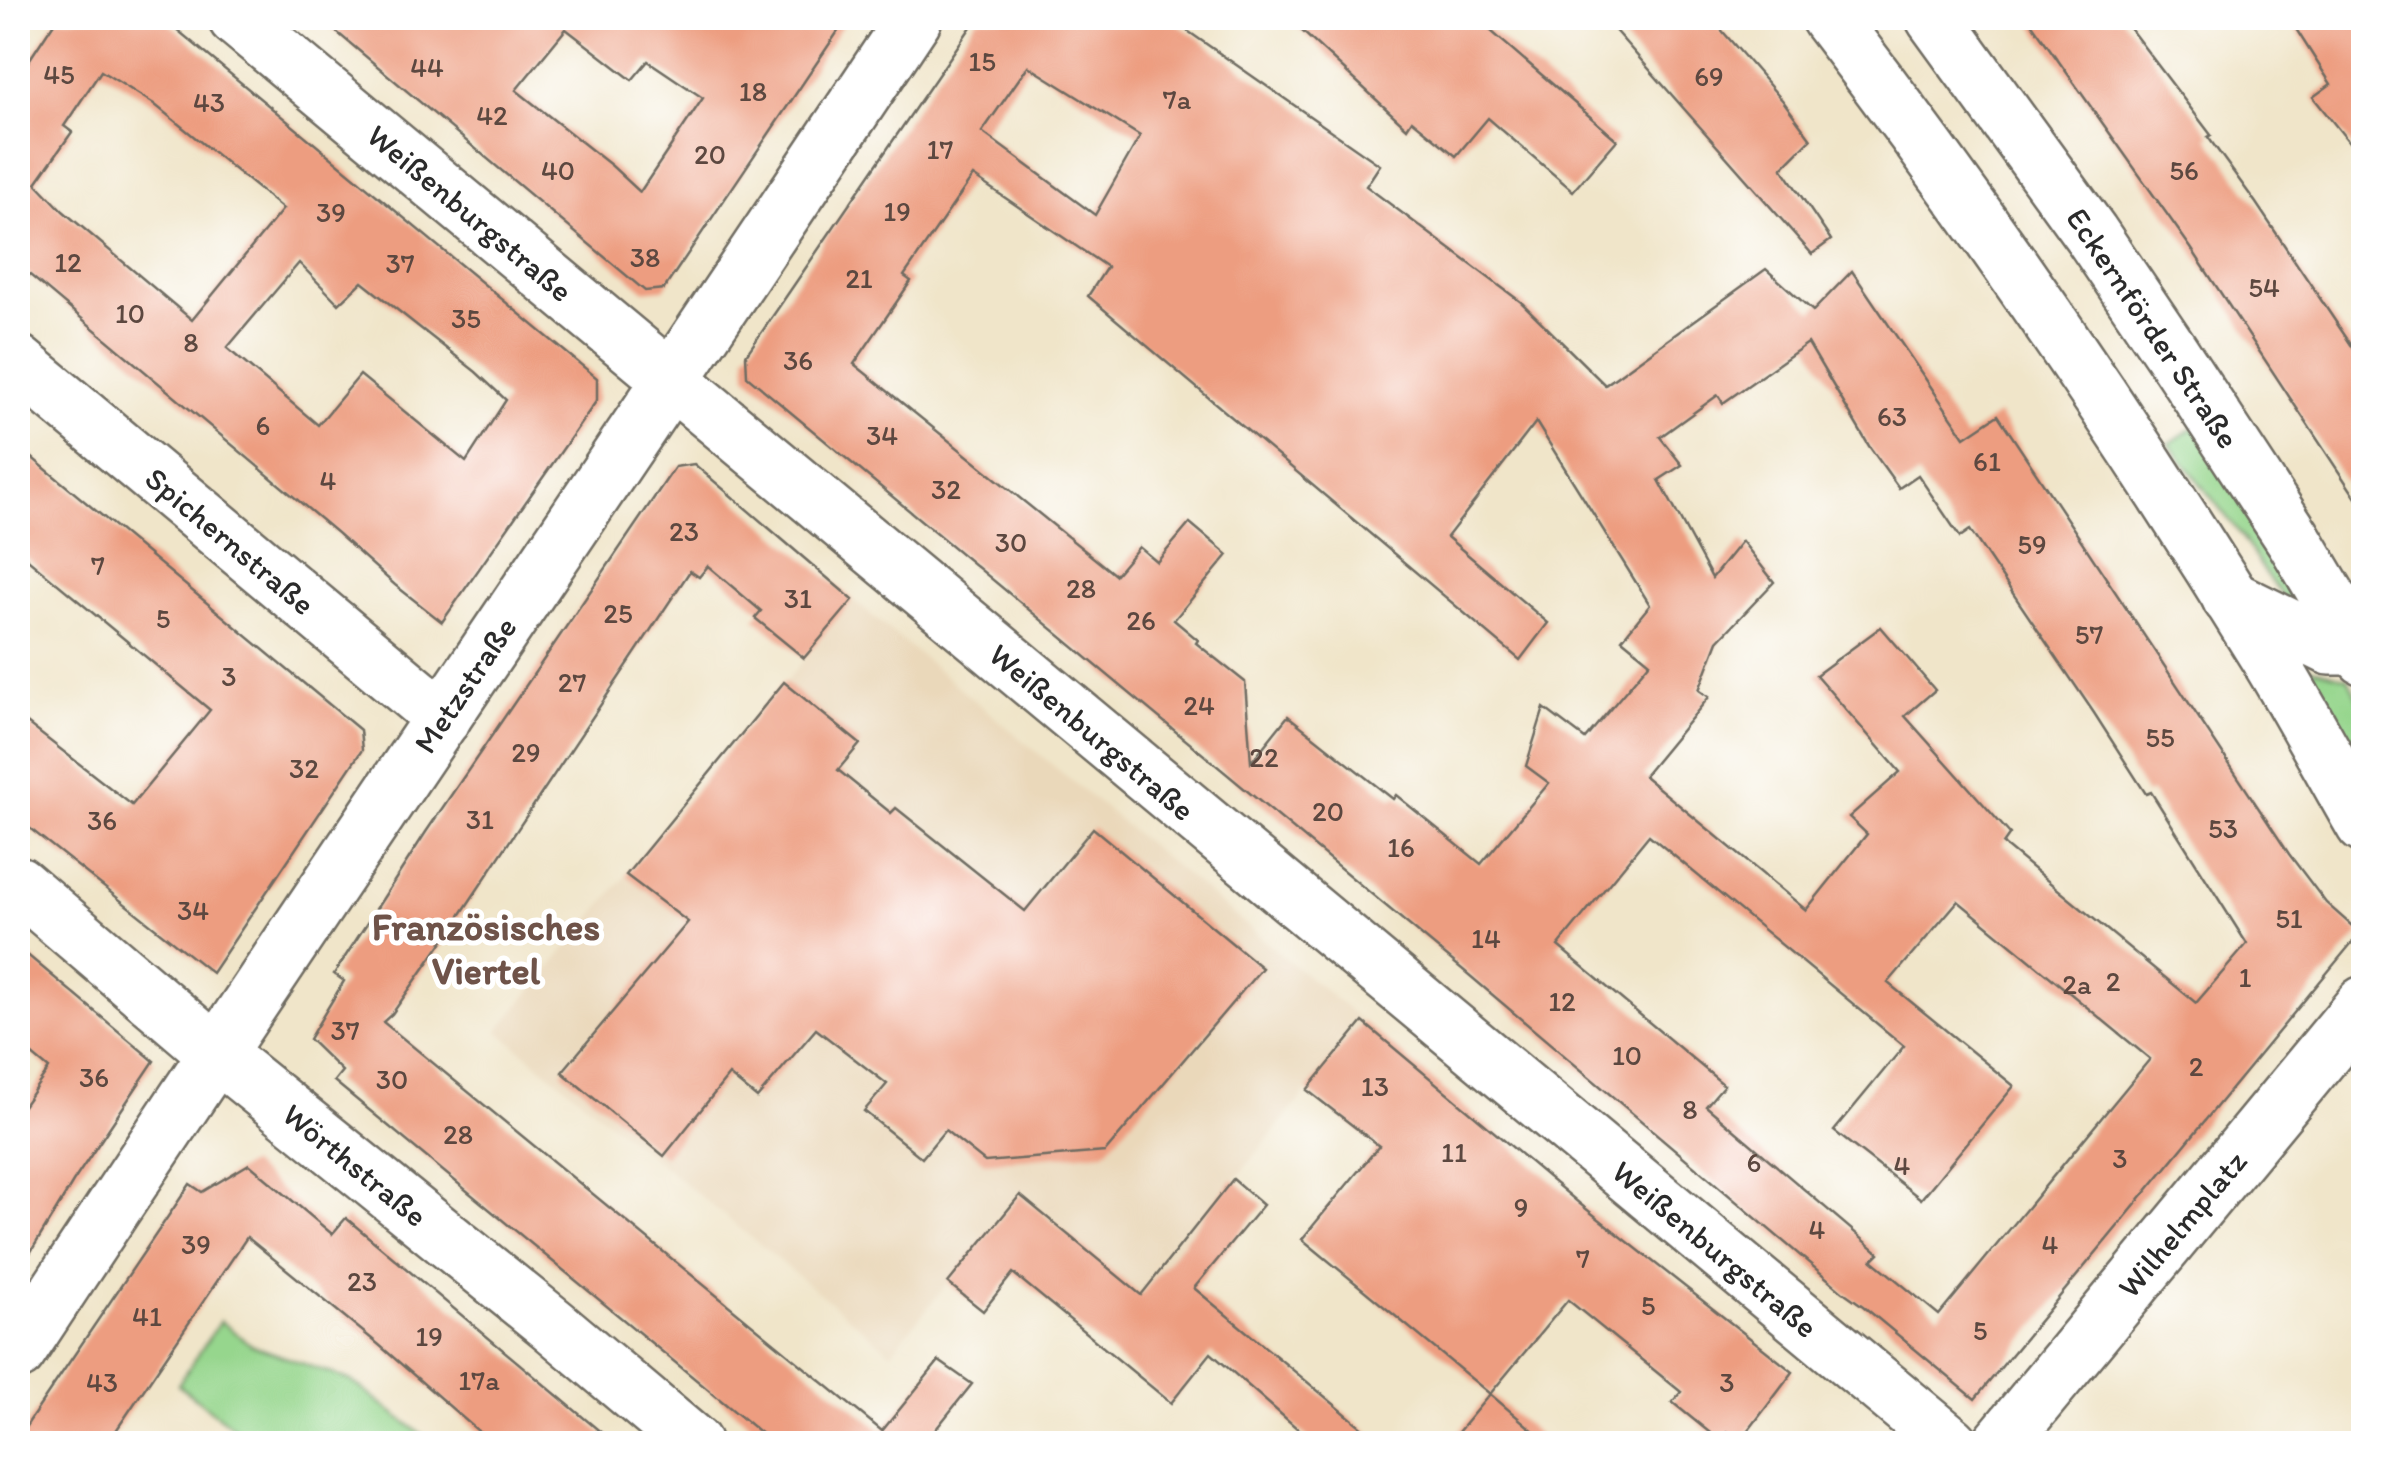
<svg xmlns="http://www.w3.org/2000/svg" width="2381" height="1461" font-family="Itim,sans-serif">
  <rect width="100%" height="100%" fill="#fff"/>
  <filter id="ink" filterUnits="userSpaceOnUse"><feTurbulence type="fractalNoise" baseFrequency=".01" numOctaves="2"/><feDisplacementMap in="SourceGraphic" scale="20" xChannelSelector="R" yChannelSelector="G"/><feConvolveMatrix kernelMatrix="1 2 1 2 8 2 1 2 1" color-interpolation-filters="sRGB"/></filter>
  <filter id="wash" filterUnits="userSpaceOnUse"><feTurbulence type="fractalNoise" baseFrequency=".0048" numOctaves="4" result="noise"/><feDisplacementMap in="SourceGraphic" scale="40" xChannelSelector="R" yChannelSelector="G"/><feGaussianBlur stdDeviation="2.25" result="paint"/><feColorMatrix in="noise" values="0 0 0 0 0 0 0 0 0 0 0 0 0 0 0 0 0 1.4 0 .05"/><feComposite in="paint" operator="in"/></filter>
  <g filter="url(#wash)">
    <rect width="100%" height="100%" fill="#f0e5c9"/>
    <path fill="#ead8ba" d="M 853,600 L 1363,1022 L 1141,1295 L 1020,1196 L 891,1352 L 498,1031 Z"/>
    <g fill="#96d68d" stroke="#60805c" stroke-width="2.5">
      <path d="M 2198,424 L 2321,614 L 2292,607 L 2271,582 L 2241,535 L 2169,444 Z"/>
      <path d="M 2310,668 L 2348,678 L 2363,711 L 2363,778 L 2303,671 Z"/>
      <path d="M 220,1321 L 251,1345 L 350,1380 L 433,1443 L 254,1443 L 178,1385 Z"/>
    </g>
    <g id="blocks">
      <g fill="#ed9d80" fill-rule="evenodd">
        <path d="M 57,18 L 163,18 L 597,378 L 597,400 L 442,622 L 395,585 L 337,533 L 18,265 L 18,77 ZM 101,71 L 154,104 L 283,209 L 192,320 L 63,211 L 36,183 L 72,132 L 64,126 ZM 299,263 L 339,304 L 362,282 L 476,372 L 506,400 L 466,462 L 360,375 L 318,425 L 227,348 Z"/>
        <path d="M 320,18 L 847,18 L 664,289 L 645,291 ZM 566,29 L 632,80 L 648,61 L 703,98 L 640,192 L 612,166 L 516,90 Z"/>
        <path d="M 977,18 L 1169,18 L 1380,165 L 1366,186 L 1521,302 L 1605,385 L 1766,269 L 1813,311 L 1852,271 L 1965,437 L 1998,415 L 2289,854 L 2326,903 L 2360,933 L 1975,1399 L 1863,1306 L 1842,1291 L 1462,969 L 747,376 L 746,355 ZM 1028,66 L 1140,136 L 1095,215 L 982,132 ZM 973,176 L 1107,267 L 1088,296 L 1520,660 L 1548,623 L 1447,537 L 1536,422 L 1650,605 L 1622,639 L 1650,662 L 1585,739 L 1544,708 L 1526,766 L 1549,783 L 1481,864 L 1396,795 L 1393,799 L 1288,716 L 1251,762 L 1245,682 L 1196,643 L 1198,640 L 1174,620 L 1228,555 L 1190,523 L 1157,562 L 1139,547 L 1115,575 L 854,364 L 911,281 L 904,276 ZM 1808,343 L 1869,446 L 1899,488 L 1918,475 L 1960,537 L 1970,530 L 2094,713 L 2146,794 L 2151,792 L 2247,944 L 2196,1003 L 2003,844 L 2010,834 L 1905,716 L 1935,690 L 1881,627 L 1816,675 L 1900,772 L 1849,817 L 1867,834 L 1806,910 L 1644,776 L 1709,697 L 1699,690 L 1718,641 L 1774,582 L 1742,541 L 1712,578 L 1659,480 L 1682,465 L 1660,437 L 1718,395 L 1723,403 ZM 1649,835 L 1904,1046 L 1834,1131 L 1921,1199 L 2014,1086 L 1888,983 L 1958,901 L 2150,1059 L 1939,1315 L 1872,1260 L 1879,1253 L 1706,1106 L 1724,1085 L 1558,946 Z"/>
        <path d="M 1288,18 L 1476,18 L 1617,140 L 1573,191 L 1488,118 L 1456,156 L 1412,120 L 1407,128 Z"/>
        <path d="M 1604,18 L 1711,18 L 1783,101 L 1811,139 L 1782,168 L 1831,240 L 1812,254 Z"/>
        <path d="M 2028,18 L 2122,18 L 2211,135 L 2208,137 L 2256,203 L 2364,364 L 2364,510 L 2191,248 Z"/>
        <path d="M 2289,18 L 2364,18 L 2364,161 L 2313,97 L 2331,84 Z"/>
        <path d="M 18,446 L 360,730 L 362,750 L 212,973 L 18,819 L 18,716 L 132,805 L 210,710 L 18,551 Z"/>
        <path d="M 694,464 L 853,600 L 804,658 L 755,618 L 761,611 L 708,566 L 699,577 L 690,571 L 441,944 L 392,1014 L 383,1022 L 882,1431 L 939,1361 L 972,1384 L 924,1444 L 774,1444 L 334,1081 L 342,1071 L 309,1039 L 344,981 L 334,974 L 426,832 L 675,467 Z"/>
        <path d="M 784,682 L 860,744 L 838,770 L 891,813 L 896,808 L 1025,911 L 1093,828 L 1262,968 L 1105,1152 L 985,1162 L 945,1130 L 922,1158 L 864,1111 L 887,1084 L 816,1029 L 757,1098 L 729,1075 L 664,1156 L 562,1072 L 688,922 L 626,875 Z"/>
        <path d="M 18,947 L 154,1061 L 73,1182 L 18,1273 L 18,1113 L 49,1069 L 18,1043 Z"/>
        <path d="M 1363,1022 L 1580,1204 L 1793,1372 L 1739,1443 L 1727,1432 L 1720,1441 L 1672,1402 L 1681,1392 L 1568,1300 L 1490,1394 L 1302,1239 L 1379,1146 L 1307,1090 Z"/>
        <path d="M 249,1164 L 332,1234 L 346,1218 L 615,1444 L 493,1444 L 378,1344 L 247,1237 L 107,1444 L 18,1444 L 18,1438 L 190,1184 L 202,1192 Z"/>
        <path d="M 1233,1179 L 1263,1205 L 1194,1288 L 1382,1444 L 1315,1444 L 1211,1353 L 1171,1403 L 1013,1273 L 983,1311 L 948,1283 L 1020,1195 L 1141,1295 Z"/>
        <path d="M 1490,1394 L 1549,1444 L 1448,1444 Z"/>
      </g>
    </g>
  </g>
  <g filter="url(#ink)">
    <use href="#blocks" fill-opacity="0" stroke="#706c62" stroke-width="2.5"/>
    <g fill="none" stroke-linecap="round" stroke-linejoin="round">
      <g stroke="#706c62" stroke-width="60">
        <g id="street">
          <path d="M 236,18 L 1951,1444"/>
          <path d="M 18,363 L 443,718"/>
          <path d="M 2230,598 L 2330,647 L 2359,647 L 2364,645"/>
          <path d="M 18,884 L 216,1053 L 554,1326 L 694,1444"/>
          <path d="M 18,1352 C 312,905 617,464 914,18"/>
          <path d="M 2000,1444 L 2364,1004"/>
        </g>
      </g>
      <g stroke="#706c62" stroke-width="60">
        <g id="secondary">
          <path d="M 1829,18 C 1986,222 2131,435 2266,654 C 2300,709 2331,768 2364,825"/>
          <path d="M 1934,18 L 2091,234 L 2171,352 L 2293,538 L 2364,657"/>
        </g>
      </g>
      <use href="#street" stroke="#fff" stroke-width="55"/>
      <use href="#secondary" stroke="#fff" stroke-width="55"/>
    </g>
  </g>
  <g text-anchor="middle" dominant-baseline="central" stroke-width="10" stroke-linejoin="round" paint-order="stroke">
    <g font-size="28" fill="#5c4840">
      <text x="982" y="61">15</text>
      <text x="427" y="67">44</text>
      <text x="59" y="74">45</text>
      <text x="1709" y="76">69</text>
      <text x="753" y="91">18</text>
      <text x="1177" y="99">7a</text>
      <text x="209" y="102">43</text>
      <text x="492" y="115">42</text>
      <text x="940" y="149">17</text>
      <text x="710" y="154">20</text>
      <text x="558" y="170">40</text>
      <text x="2184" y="170">56</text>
      <text x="897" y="211">19</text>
      <text x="331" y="212">39</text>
      <text x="645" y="257">38</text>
      <text x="68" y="262">12</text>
      <text x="400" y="263">37</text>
      <text x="859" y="278">21</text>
      <text x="2264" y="287">54</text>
      <text x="130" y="313">10</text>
      <text x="466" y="318">35</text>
      <text x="191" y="342">8</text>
      <text x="798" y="360">36</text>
      <text x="1892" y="416">63</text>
      <text x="263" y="425">6</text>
      <text x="882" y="435">34</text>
      <text x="1987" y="461">61</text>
      <text x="328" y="480">4</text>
      <text x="946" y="489">32</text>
      <text x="684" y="531">23</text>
      <text x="1011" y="542">30</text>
      <text x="2032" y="544">59</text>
      <text x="98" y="565">7</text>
      <text x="1081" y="588">28</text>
      <text x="798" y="598">31</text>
      <text x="618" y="613">25</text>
      <text x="163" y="618">5</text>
      <text x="1141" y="620">26</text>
      <text x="2089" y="634">57</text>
      <text x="229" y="676">3</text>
      <text x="572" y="682">27</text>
      <text x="1199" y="705">24</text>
      <text x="2160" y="737">55</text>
      <text x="526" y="752">29</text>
      <text x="1264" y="757">22</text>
      <text x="304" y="768">32</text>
      <text x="1328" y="811">20</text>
      <text x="480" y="819">31</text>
      <text x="102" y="820">36</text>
      <text x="2223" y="828">53</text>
      <text x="1401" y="847">16</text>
      <text x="193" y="910">34</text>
      <text x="2289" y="918">51</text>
      <text x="1486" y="938">14</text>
      <text x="2245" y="977">1</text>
      <text x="2113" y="981">2</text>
      <text x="2077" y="984">2a</text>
      <text x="1562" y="1001">12</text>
      <text x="345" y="1030">37</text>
      <text x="1627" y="1055">10</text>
      <text x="2196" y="1066">2</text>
      <text x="94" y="1077">36</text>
      <text x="392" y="1079">30</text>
      <text x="1375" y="1086">13</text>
      <text x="1690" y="1109">8</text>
      <text x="458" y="1134">28</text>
      <text x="1454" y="1152">11</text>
      <text x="2120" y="1158">3</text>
      <text x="1754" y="1162">6</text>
      <text x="1902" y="1165">4</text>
      <text x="1521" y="1207">9</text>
      <text x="1817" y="1229">4</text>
      <text x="196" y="1244">39</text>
      <text x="2050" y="1244">4</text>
      <text x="1583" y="1258">7</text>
      <text x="362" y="1281">23</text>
      <text x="1648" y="1305">5</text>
      <text x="147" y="1316">41</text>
      <text x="1980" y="1330">5</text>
      <text x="429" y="1336">19</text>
      <text x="479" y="1380">17a</text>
      <text x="102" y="1382">43</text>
      <text x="1727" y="1382">3</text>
    </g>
    <g font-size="32" fill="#2b2b2b" stroke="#fff">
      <text transform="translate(470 213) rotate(40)">Weißenburgstraße</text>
      <text transform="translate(2153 328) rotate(56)">Eckernförder Straße</text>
      <text transform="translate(230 541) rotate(40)">Spichernstraße</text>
      <text transform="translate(465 685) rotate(-56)">Metzstraße</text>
      <text transform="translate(1092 732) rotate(40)">Weißenburgstraße</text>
      <text transform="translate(355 1165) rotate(39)">Wörthstraße</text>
      <text transform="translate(2182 1224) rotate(-50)">Wilhelmplatz</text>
      <text transform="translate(1715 1249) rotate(40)">Weißenburgstraße</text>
    </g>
    <g font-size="38" font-weight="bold" fill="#6f5349" stroke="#fff">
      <text x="486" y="927">Französisches<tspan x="486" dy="44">Viertel</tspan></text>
    </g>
  </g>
  <rect width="2381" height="1461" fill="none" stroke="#fff" stroke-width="60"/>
</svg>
